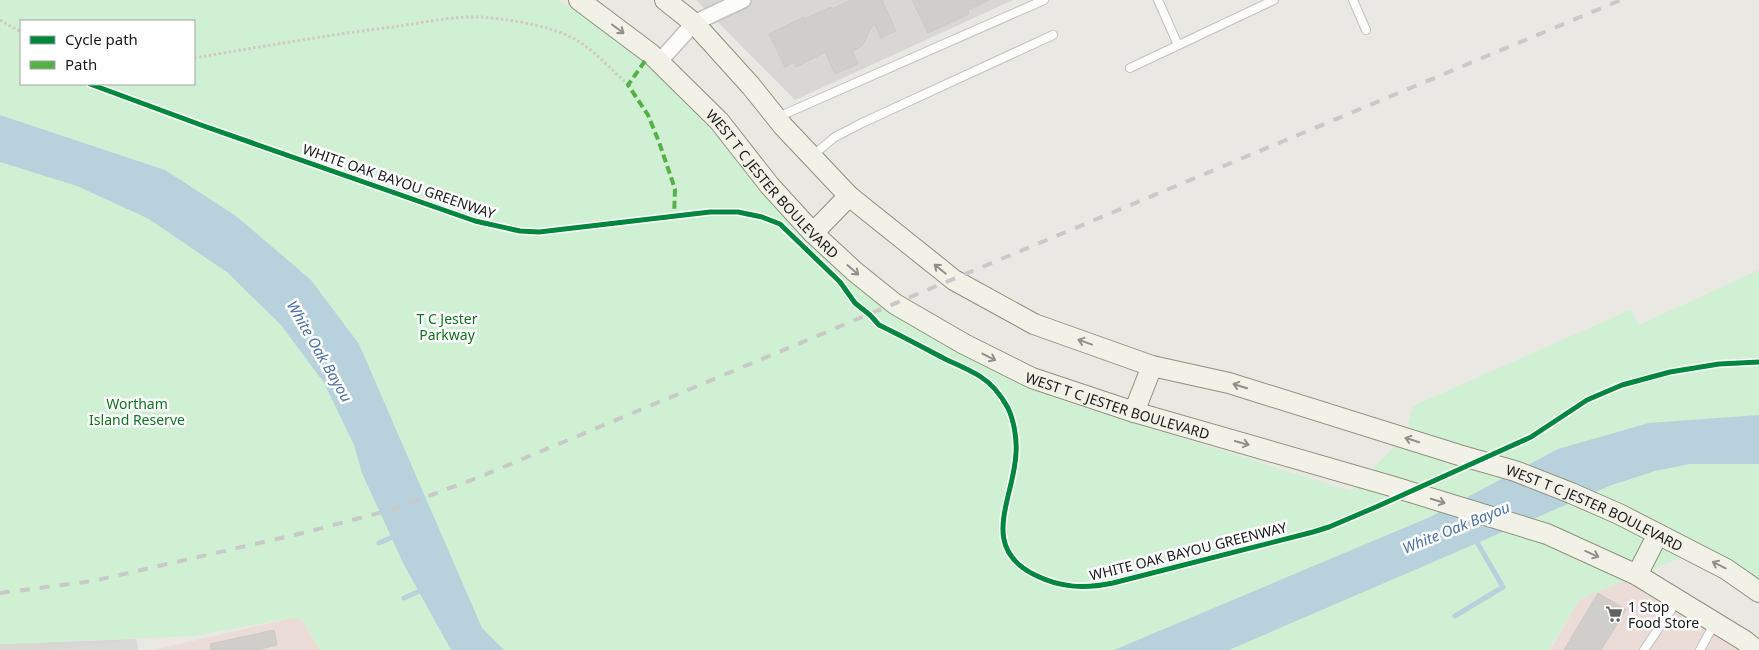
<svg xmlns="http://www.w3.org/2000/svg" width="1759" height="650" font-family="'Noto Sans',sans-serif">
  <rect width="100%" height="100%" fill="#e9e8e3"/>
  <g fill="#d8d7d4">
    <path d="M 696,0 L 1013,0 L 795,100 Z"/>
    <path d="M 136,639 L 138,650 L 0,650 L 0,644 Z"/>
  </g>
  <g fill="#ebdcd8">
    <path d="M 1628,579 L 1719,635 L 1739,650 L 1550,650 L 1580,599 Z"/>
    <path d="M 292,618 L 300,619 L 303,621 L 320,650 L 153,650 Z"/>
  </g>
  <path fill="#d0f0d3" fill-rule="evenodd" d="M 0,0 L 558,0 L 599,27 L 625,46 L 675,90 L 719,139 L 759,191 L 830,262 L 881,304 L 941,344 L 1004,376 L 1069,403 L 1351,491 L 1412,429 L 1408,423 L 1413,406 L 1630,310 L 1639,325 L 1759,270 L 1759,579 L 1735,563 L 1707,547 L 1580,599 L 1549,650 L 320,650 L 303,621 L 300,619 L 292,618 L 194,636 L 0,644 ZM 21,21 L 194,21 L 194,84 L 21,84 Z"/>
  <path fill="#d9d9d6" d="M 136,639 L 138,650 L 54,650 Z"/>
  <g fill="#b7d2dc">
    <path d="M 0,115 L 165,170 L 236,216 L 311,280 L 359,344 L 482,628 L 504,650 L 451,650 L 403,563 L 362,473 L 354,445 L 324,383 L 281,325 L 228,273 L 149,219 L 77,186 L 0,162 Z"/>
    <path d="M 1759,415 L 1759,464 L 1690,464 L 1655,471 L 1612,485 L 1229,650 L 1114,650 L 1430,517 L 1558,449 L 1649,423 Z"/>
  </g>
  <g fill="none" stroke-linecap="round" stroke-linejoin="round">
    <g stroke="#b7d2dc" stroke-width="5">
      <path d="M 379,543 L 397,535"/>
      <path d="M 404,598 L 424,589"/>
      <path d="M 1455,616 L 1503,587 L 1474,537"/>
    </g>
  </g>
  <g fill="#d0ceca" stroke="#ccc9c4">
    <path d="M 851,0 L 882,0 L 896,31 L 881,38 L 874,23 L 862,46 L 852,51 L 858,64 L 835,74 L 825,52 L 796,67 L 794,62 L 785,67 L 769,34 L 804,17 L 804,19 L 831,7 L 832,9 Z"/>
    <path d="M 912,0 L 989,0 L 968,10 L 969,14 L 928,33 Z"/>
    <path d="M 1598,593 L 1626,610 L 1601,650 L 1564,650 Z"/>
    <path d="M 274,630 L 277,645 L 257,650 L 211,650 L 210,644 Z"/>
  </g>
  <g fill="none" stroke-linecap="round" stroke-linejoin="round">
    <g stroke="#c1c1bf" stroke-width="10">
      <g id="lane">
        <path d="M 1158,0 L 1178,45"/>
        <path d="M 1353,0 L 1366,30"/>
        <path d="M 1130,68 L 1274,0"/>
        <path d="M 778,117 L 1044,0"/>
        <path d="M 813,155 L 835,137 L 862,123 L 1053,35"/>
        <path d="M 1644,650 L 1671,610 L 1676,599"/>
        <path d="M 1700,650 L 1714,624"/>
      </g>
    </g>
    <g stroke="#c1c1bf" stroke-width="18">
      <path id="street" d="M 659,62 L 694,23 L 743,0"/>
    </g>
    <g stroke="#8e927c" stroke-width="22">
      <g id="secondary">
        <path id="s1" d="M 579,0 L 651,54 L 719,121 L 770,186 L 813,233 L 854,271 L 895,304 L 964,344 L 1032,378 L 1134,412 L 1391,486 L 1547,534 L 1637,575 L 1745,641 L 1756,650"/>
        <path id="s2" d="M 665,0 L 694,23 L 751,86 L 783,126 L 849,196 L 954,280 L 1034,324 L 1152,366 L 1229,383 L 1459,455 L 1515,471 L 1571,493 L 1619,514 L 1726,569 L 1759,592"/>
        <path d="M 813,233 L 849,196"/>
        <path d="M 1134,412 L 1152,366"/>
        <path d="M 1637,575 L 1658,534"/>
      </g>
    </g>
    <g stroke="#d5c8c4" stroke-width="3" stroke-dasharray="2.5 2.5" stroke-linecap="butt">
      <path d="M 0,20 L 21,32"/>
      <path d="M 194,58 C 260,47 326,35 393,27 C 421,23 452,16 480,17 C 508,19 547,25 573,38 C 593,49 611,69 628,85"/>
    </g>
    <use href="#lane" stroke="#fcfcfb" stroke-width="8"/>
    <use href="#street" stroke="#fcfcfb" stroke-width="15"/>
    <use href="#secondary" stroke="#f1f1e8" stroke-width="20"/>
    <path stroke="#c9c9c8" stroke-width="4" stroke-dasharray="10 10" stroke-linecap="butt" d="M 0,593 L 93,581 L 303,533 L 394,509 L 482,476 L 1621,0"/>
    <path stroke="#55b145" stroke-width="4" stroke-dasharray="8 4" stroke-linecap="butt" d="M 645,61 L 628,85 L 648,115 L 659,142 L 675,189 L 674,217"/>
    <g stroke="#fff" stroke-width="8">
      <path id="cycleway" d="M 90,84 L 201,125 L 475,221 L 520,231 L 539,232 L 710,212 L 738,212 L 762,217 L 780,224 L 840,282 L 855,303 L 870,315 L 879,325 C 902,336 924,348 947,360 C 958,365 970,370 981,377 C 992,384 1002,397 1008,408 C 1014,421 1017,439 1016,453 C 1014,499 978,547 1035,575 C 1061,588 1085,589 1113,583 L 1313,532 L 1329,527 L 1376,507 L 1531,437 L 1587,400 L 1622,385 L 1670,372 L 1719,364 L 1759,362"/>
    </g>
    <use href="#cycleway" stroke="#00873e" stroke-width="5"/>
  </g>
  <defs><path id="oneway-shaft" d="M-6 0H5M1.5-3L5.5 0L1.5 3" fill="none" stroke-width="1.6" stroke-linecap="round" stroke-linejoin="round" transform="scale(1.25)"/></defs>
  <g stroke="#90908b">
    <use href="#oneway-shaft" transform="translate(618 29) rotate(37)"/>
    <use href="#oneway-shaft" transform="translate(940 269) rotate(-141)"/>
    <use href="#oneway-shaft" transform="translate(853 270) rotate(41)"/>
    <use href="#oneway-shaft" transform="translate(1085 342) rotate(-160)"/>
    <use href="#oneway-shaft" transform="translate(989 357) rotate(27)"/>
    <use href="#oneway-shaft" transform="translate(1240 386) rotate(-163)"/>
    <use href="#oneway-shaft" transform="translate(1412 440) rotate(-162)"/>
    <use href="#oneway-shaft" transform="translate(1242 443) rotate(16)"/>
    <use href="#oneway-shaft" transform="translate(1438 501) rotate(17)"/>
    <use href="#oneway-shaft" transform="translate(1592 554) rotate(24)"/>
    <use href="#oneway-shaft" transform="translate(1719 565) rotate(-153)"/>
  </g>
  <defs>
    <g id="supermarket-bare" transform="scale(1.35)"><path d="M-6-5.5h2.5l.6 2H6L4.5 2H-2.5L-4.4-4H-6ZM-1.5 3.2a1.3 1.3 0 1 0 .1 0ZM3 3.2a1.3 1.3 0 1 0 .1 0Z" fill="#626260" stroke="#fff" stroke-width="2.5" paint-order="stroke"/></g>
  </defs>
  <g fill-rule="evenodd">
    <use href="#supermarket-bare" x="1614" y="614"/>
  </g>
  <g text-anchor="middle" dominant-baseline="central" stroke-width="5" stroke-linejoin="round" paint-order="stroke">
    <g font-size="14" fill="#1a1a1a" stroke="#fff">
      <text transform="translate(399 181) rotate(19)">WHITE OAK BAYOU GREENWAY</text>
      <text stroke="none"><textPath href="#s1" startOffset="268">WEST T C JESTER BOULEVARD</textPath></text>
      <text stroke="none"><textPath href="#s1" startOffset="686">WEST T C JESTER BOULEVARD</textPath></text>
      <text stroke="none"><textPath href="#s2" startOffset="1086">WEST T C JESTER BOULEVARD</textPath></text>
      <text transform="translate(1188 551) rotate(-14)">WHITE OAK BAYOU GREENWAY</text>
    </g>
    <g font-size="14" fill="#0e721f" stroke="#fff">
      <text x="447" y="318">T C Jester<tspan x="447" dy="16">Parkway</tspan></text>
      <text x="137" y="403">Wortham<tspan x="137" dy="16">Island Reserve</tspan></text>
    </g>
    <g font-size="14" fill="#1a1a1a" stroke="#fff" text-anchor="start">
      <text x="1628" y="606">1 Stop<tspan x="1628" dy="16">Food Store</tspan></text>
    </g>
    <g font-size="15" font-style="italic" fill="#4b71a5" stroke="#fff">
      <text transform="translate(320 351) rotate(60)">White Oak Bayou</text>
      <text transform="translate(1456 527) rotate(-22)">White Oak Bayou</text>
    </g>
  </g>
  <rect x="20" y="20" width="175" height="65" fill="#ffffff" stroke="#a3a3a3"/>
  <rect x="30" y="36" width="25" height="8" fill="#00873e" stroke="#a3a3a3"/>
  <text x="65" y="45" font-size="15" fill="#1a1a1a">Cycle path</text>
  <rect x="30" y="61" width="25" height="8" fill="#55b145" stroke="#a3a3a3"/>
  <text x="65" y="70" font-size="15" fill="#1a1a1a">Path</text>
</svg>
